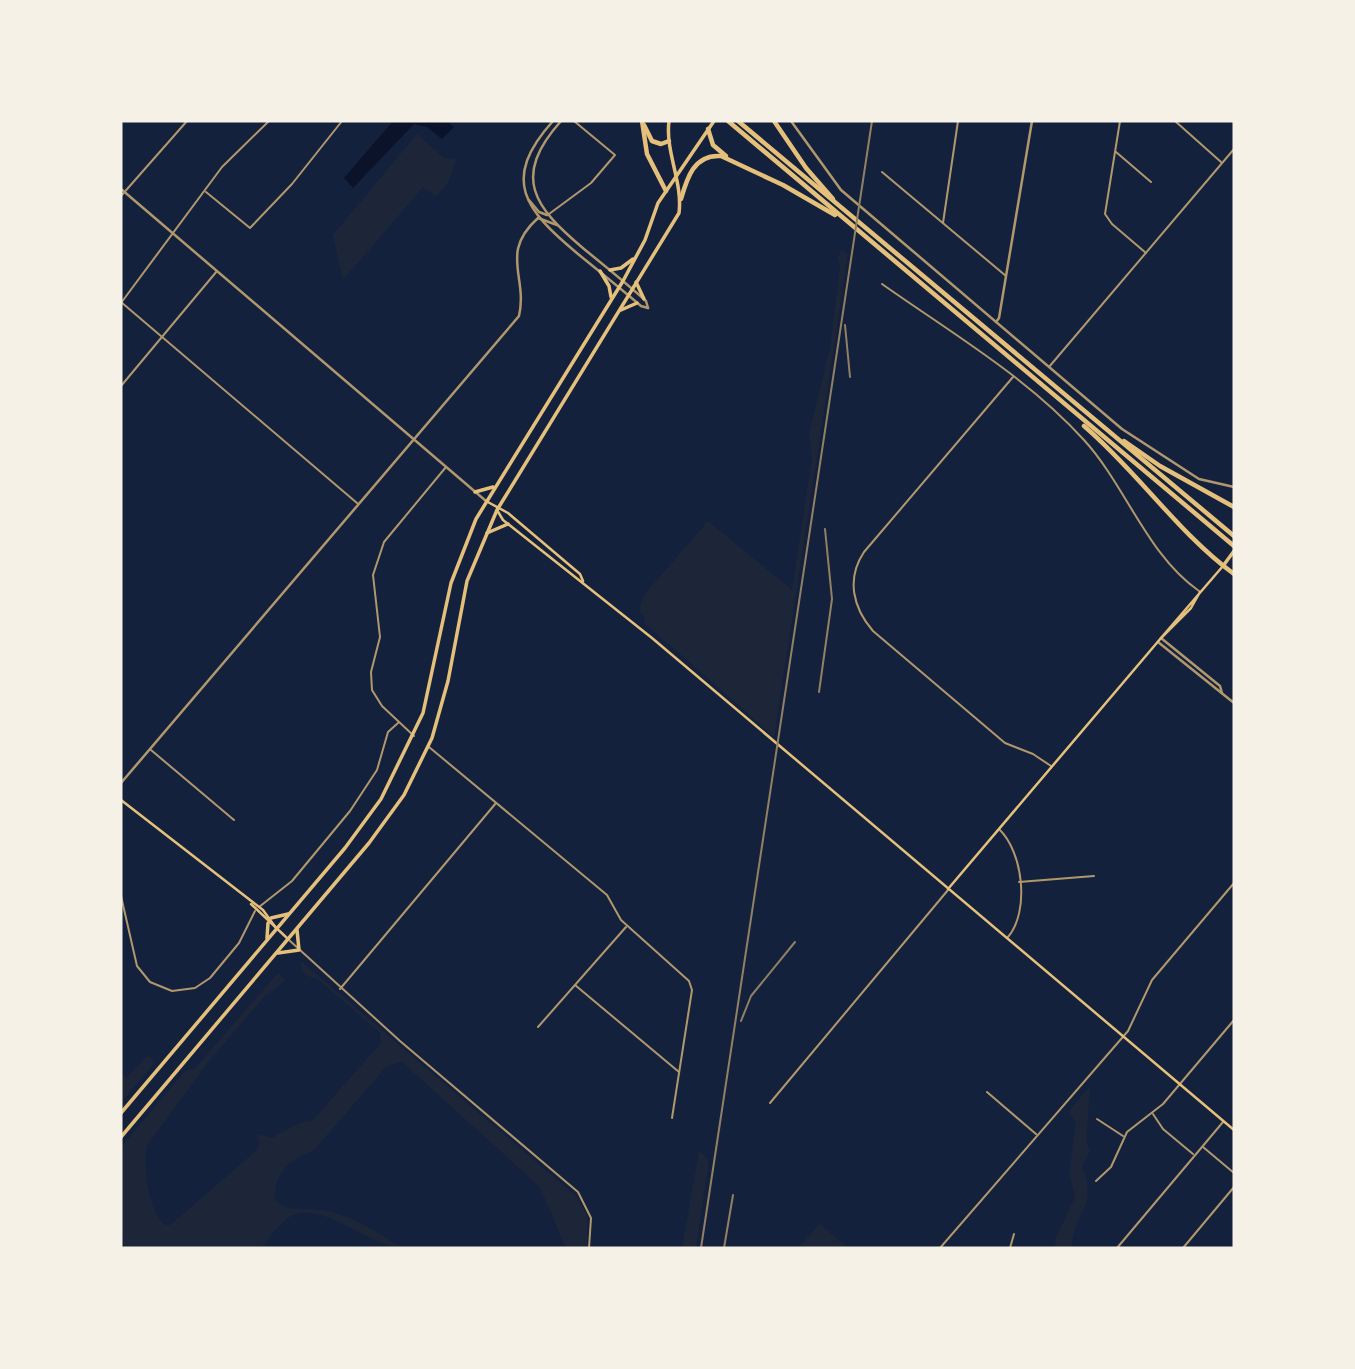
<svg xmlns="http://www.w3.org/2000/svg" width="1355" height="1369" font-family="Roboto,sans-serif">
  <rect width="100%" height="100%" fill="#14213d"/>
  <g fill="#1d2539">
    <path d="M 417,134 L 444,158 L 456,159 L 449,181 L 436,197 L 423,187 L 343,280 L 333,235 Z"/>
    <path d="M 842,250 L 848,255 L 774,737 C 731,698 687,660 645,624 L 644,616 L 639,611 L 643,596 L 708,521 L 792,590 L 812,458 L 809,434 L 830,348 L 840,267 L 838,257 Z"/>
    <path d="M 302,962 L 576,1196 L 587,1215 L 587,1248 L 566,1248 L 540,1187 L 402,1062 L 387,1066 L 314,1150 C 290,1159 274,1172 275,1199 C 286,1214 305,1207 321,1210 C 351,1214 377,1232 402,1248 C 373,1248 320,1199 291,1216 C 279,1223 270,1238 262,1248 L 125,1248 L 121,1228 L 121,1147 L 185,1071 L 195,1068 L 279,972 L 285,981 L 265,996 L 208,1062 L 146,1147 C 144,1169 148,1211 165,1225 L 170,1225 L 257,1150 L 260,1141 L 256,1134 L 272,1138 L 297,1124 L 312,1121 L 381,1043 L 380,1033 L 319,980 L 305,975 L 300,964 Z"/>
    <path d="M 147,1056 L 154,1060 L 152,1066 L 121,1102 L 121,1072 L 126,1078 Z"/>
    <path d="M 1090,1086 L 1086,1142 L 1090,1151 L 1082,1167 C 1099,1206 1073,1213 1072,1248 L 1055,1248 L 1056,1238 L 1075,1197 L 1069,1172 L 1076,1123 L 1069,1111 Z"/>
    <path d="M 699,1151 L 709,1160 L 696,1248 L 682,1248 Z"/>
    <path d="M 820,1224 L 848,1248 L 798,1248 Z"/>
  </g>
  <path fill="#0b132b" d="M 393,121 L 447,121 L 454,127 L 442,139 L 427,127 L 414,124 L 353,188 L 344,178 Z"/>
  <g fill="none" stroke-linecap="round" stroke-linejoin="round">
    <g stroke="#b1986c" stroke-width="2">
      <path d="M 1120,121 L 1105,214 L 1112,224 L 1146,253"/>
      <path d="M 1175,121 L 1221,162"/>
      <path d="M 1116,152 L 1151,182"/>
      <path d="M 882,172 L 1006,276"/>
      <path d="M 206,192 L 250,228 L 292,184 L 342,121"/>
      <path d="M 121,196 L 187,121"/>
      <path d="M 549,214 L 591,183 L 615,155 L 574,121"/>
      <path d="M 943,223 L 958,121"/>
      <path d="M 882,284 C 950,332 1027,377 1084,440 C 1126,486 1147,555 1199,591"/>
      <path d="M 121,302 L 357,503"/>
      <path d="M 121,303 L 222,167 L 269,121"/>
      <path d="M 1049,367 L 1234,149"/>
      <path d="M 1013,377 L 864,552 C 846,579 853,608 873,631 L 1005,743 L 1033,754 L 1051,766"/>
      <path d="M 121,386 L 217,271"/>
      <path d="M 414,736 L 382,706 L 372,690 L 371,672 L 380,637 L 373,575 L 384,542 L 446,467"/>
      <path d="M 429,747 L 607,895 L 621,920 L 689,981 L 692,990 L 672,1118"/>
      <path d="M 151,750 L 234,820"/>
      <path d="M 999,829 C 1023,852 1030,911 1008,937"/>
      <path d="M 1019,882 L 1094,876"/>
      <path d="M 121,896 L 137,966 L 150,982 L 172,991 L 195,988 L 210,978 L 239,943 L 255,911"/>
      <path d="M 259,907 L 292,881 L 350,811 L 377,770 L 388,732 L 398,723"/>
      <path d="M 289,940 L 400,1041 L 578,1192 L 591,1218 L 589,1248"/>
      <path d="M 575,985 L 679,1072"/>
      <path d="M 340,989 L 496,803"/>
      <path d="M 538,1027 L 626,927"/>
      <path d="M 987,1092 L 1036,1134"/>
      <path d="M 770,1103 L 948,890"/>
      <path d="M 1153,1114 L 1163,1129 L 1193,1154"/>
      <path d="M 1097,1119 L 1123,1136"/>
      <path d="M 1203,1147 L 1234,1173"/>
      <path d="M 1096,1181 L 1111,1167 L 1127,1132 L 1163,1104 L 1234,1020"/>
      <path d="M 940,1248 L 1128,1031 L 1152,980 L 1234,883"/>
      <path d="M 1010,1248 L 1014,1234"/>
      <path d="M 1117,1248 L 1223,1122"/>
      <path d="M 1183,1248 L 1234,1187"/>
    </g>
    <g stroke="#b1986c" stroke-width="2.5">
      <path d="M 553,121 C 500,180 525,210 578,254 C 599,271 620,288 641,306 L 648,308"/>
      <path d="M 561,121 C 511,177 534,207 584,249 C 605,266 626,283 646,301 L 648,308"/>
      <path d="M 791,121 L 841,190 L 1122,429 L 1199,479 L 1234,487"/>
      <path d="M 121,189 L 486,501"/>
      <path d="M 529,200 L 539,212 L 547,215"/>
      <path d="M 996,322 L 999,318 L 1032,121"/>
      <path d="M 1161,638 L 1220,686 L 1222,693"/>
      <path d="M 1158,642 L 1234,703"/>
      <path d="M 121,783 L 519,316 C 528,276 499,253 538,218 L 557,225"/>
    </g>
    <g stroke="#e5c07b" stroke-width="2.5">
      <path d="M 486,501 L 508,513 L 580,574 L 583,581"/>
      <path d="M 497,510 L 503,520 L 652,638 L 1234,1130"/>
      <path d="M 1200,592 L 1191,608 L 1161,638 L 1223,566"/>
      <path d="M 121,800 L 263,910 L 276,928"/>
      <path d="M 948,889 L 1161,638"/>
      <path d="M 251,904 L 288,939"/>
    </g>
    <path stroke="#e5c07b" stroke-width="3.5" d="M 1223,566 L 1234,551"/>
    <g stroke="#e5c07b" stroke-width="3.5">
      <path d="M 610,270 L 621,268 L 633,259"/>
      <path d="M 600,271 L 609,286 L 611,297"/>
      <path d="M 636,282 L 644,299"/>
      <path d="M 621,310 L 637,303"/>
      <path d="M 475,492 L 493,487"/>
      <path d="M 487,533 L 508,524"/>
      <path d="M 271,918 L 288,914"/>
      <path d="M 267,938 L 268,923"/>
      <path d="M 278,953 L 299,950 L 297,930"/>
      <path d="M 121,1113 L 345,848 L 381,799 L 423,713 L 451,583 L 476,519 L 623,281 L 645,240 L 658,203 L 714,121"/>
      <path d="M 121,1137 L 369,843 L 404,795 L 432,738 L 448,681 L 467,581 L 497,510 L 679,213 C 683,182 665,152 669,121"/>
    </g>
    <g stroke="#e5c07b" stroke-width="4.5">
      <path d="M 642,121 L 647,154 L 666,191"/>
      <path d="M 728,121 L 1234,546"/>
      <path d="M 738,121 L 1234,536"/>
      <path d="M 774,121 L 806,168 L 833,199"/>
      <path d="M 644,125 L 652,141 L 661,144 L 669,141"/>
      <path d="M 708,129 L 713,145 L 726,156"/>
      <path d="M 681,199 C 687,178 694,154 721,156 L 783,185 L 835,215"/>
      <path d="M 1084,426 C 1137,471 1178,533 1234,574"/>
      <path d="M 1124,441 L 1160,466 L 1234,507"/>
    </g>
    <g stroke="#918062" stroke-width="2">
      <path d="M 845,325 L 850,377"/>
      <path d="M 819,692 L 832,599 L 825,529"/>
      <path d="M 741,1021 L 751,996 L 795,942"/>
      <path d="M 701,1248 L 872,121"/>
      <path d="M 724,1248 L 733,1195"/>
    </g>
  </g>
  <rect width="1355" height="1369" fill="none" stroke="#f6f1e7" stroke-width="245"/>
</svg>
